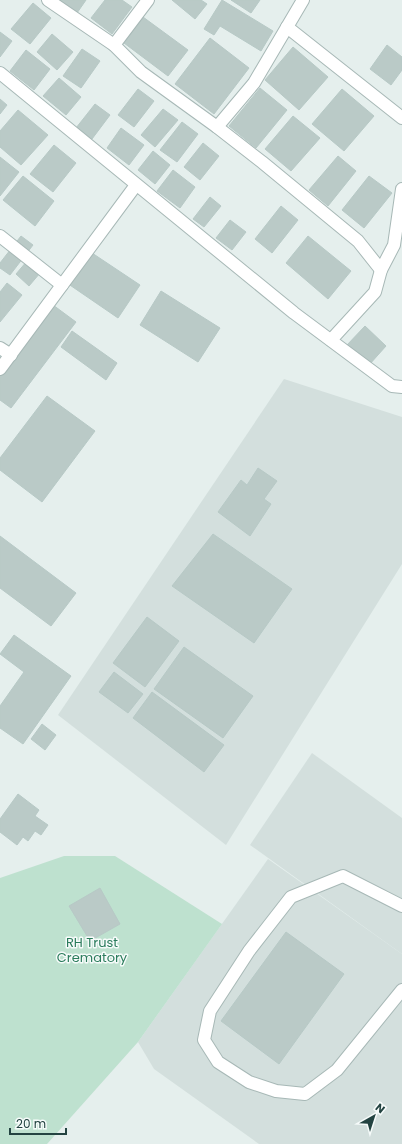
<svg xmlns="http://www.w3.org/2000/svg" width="402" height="1144" font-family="Poppins,sans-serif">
  <rect width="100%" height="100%" fill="#e5efed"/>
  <g fill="#d3dfdd">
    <path d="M 284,379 L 402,417 L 402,564 L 226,845 L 58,715 Z"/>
    <path d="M 312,753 L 402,818 L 402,954 L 250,845 Z"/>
    <path d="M 268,859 L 402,954 L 402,1144 L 259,1144 L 154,1069 L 138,1042 Z"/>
  </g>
  <path fill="#bee1cf" d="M 64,856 L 115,856 L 222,924 L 138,1042 L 47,1144 L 0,1144 L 0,878 Z"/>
  <g fill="#bacac7" stroke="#b7c9c6">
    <path d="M 60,0 L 86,0 L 77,13 Z"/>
    <path d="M 105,0 L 122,0 L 132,7 L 112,34 L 91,18 Z"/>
    <path d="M 172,0 L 201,0 L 207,4 L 195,19 Z"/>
    <path d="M 222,0 L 273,31 L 261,51 L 220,26 L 214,35 L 204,29 Z"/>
    <path d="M 231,0 L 260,0 L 251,13 Z"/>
    <path d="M 33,3 L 51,18 L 30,44 L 11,29 Z"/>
    <path d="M 143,17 L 188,50 L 168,76 L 124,43 Z"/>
    <path d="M 0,32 L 12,41 L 0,57 Z"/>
    <path d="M 52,34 L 73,52 L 57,70 L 37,52 Z"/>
    <path d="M 210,38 L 249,68 L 214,114 L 175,84 Z"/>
    <path d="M 387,45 L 402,57 L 402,70 L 391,85 L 370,69 Z"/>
    <path d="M 293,47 L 328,77 L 299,110 L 265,80 Z"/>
    <path d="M 82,49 L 100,61 L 81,88 L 63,76 Z"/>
    <path d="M 26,50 L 50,69 L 34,90 L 10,71 Z"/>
    <path d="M 59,78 L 81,97 L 66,115 L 43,96 Z"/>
    <path d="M 260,88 L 287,110 L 256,148 L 229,126 Z"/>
    <path d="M 138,89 L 154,101 L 134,127 L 118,115 Z"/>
    <path d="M 342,89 L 374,116 L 344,151 L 312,124 Z"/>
    <path d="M 0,99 L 7,105 L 0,114 Z"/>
    <path d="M 95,104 L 110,115 L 92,139 L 76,128 Z"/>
    <path d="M 163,109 L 178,120 L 155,147 L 141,135 Z"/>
    <path d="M 18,110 L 48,135 L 21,165 L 0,147 L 0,131 Z"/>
    <path d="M 293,116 L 320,138 L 291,171 L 265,149 Z"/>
    <path d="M 182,122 L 198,134 L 177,162 L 160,150 Z"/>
    <path d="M 121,128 L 144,145 L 129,165 L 107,148 Z"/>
    <path d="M 203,143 L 219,156 L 200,180 L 184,167 Z"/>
    <path d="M 54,145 L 76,163 L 53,192 L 30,174 Z"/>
    <path d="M 153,151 L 170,165 L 155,184 L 138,170 Z"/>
    <path d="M 338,156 L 356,171 L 328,206 L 309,190 Z"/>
    <path d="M 0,157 L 19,172 L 0,196 Z"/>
    <path d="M 173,170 L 195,187 L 180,208 L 157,191 Z"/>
    <path d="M 23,176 L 54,201 L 35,226 L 3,200 Z"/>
    <path d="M 369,176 L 392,193 L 364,228 L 342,210 Z"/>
    <path d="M 210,197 L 221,206 L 204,227 L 193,219 Z"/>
    <path d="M 281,206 L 298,220 L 272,253 L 255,239 Z"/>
    <path d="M 230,220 L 246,232 L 232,250 L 216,238 Z"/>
    <path d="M 21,236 L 33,245 L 10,275 L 0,268 L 0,263 Z"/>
    <path d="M 308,236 L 351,271 L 328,299 L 286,263 Z"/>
    <path d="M 86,249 L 140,285 L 118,318 L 64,281 Z"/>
    <path d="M 33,254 L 46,266 L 29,286 L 16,274 Z"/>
    <path d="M 7,283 L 22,295 L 0,322 L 0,292 Z"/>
    <path d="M 161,291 L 220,328 L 198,362 L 140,325 Z"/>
    <path d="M 53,305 L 76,322 L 11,408 L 0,400 L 0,376 Z"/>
    <path d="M 365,326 L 386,346 L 369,365 L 347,345 Z"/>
    <path d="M 72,331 L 117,363 L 106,380 L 61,347 Z"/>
    <path d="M 47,396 L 95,431 L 42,502 L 0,470 L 0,458 Z"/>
    <path d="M 258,468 L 277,481 L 264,499 L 271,504 L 250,536 L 218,512 L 241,480 L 247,485 Z"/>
    <path d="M 213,534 L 292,589 L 254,643 L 172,586 Z"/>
    <path d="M 0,536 L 76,593 L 51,626 L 0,588 Z"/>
    <path d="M 147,617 L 179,641 L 145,687 L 113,663 Z"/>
    <path d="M 14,635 L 71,676 L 23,744 L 0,728 L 0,706 L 24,672 L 0,654 Z"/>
    <path d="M 184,647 L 253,696 L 223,738 L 154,689 Z"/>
    <path d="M 114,672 L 143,694 L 128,713 L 99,692 Z"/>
    <path d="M 152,692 L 224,745 L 204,772 L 133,718 Z"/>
    <path d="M 42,724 L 56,735 L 45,750 L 31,739 Z"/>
    <path d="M 18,794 L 39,810 L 35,816 L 48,825 L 41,835 L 35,831 L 28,841 L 23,837 L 17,845 L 0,832 L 0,819 Z"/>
    <path d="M 100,888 L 120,924 L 90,941 L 69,906 Z"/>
    <path d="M 286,932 L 344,974 L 279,1064 L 221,1021 Z"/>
  </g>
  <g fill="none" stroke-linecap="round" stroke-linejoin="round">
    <g stroke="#a7b8b6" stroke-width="14">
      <g id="minor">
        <path d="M 48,0 L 114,45 L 141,72 L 217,127 L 262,162 L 358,241 L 381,270"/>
        <path d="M 287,27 L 402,118"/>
        <path d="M 114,45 L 148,0"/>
        <path d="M 0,73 L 294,313 L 392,386 L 402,387"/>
        <path d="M 217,127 L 254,83 L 303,0"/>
        <path d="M 0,236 L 62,285"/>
        <path d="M 331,340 L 375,292 L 381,270 L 394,245 L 402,189"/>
        <path d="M 0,348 L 11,355"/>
        <path d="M 0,369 L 136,185"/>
        <path d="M 402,906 L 343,876 L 291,897 L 249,951 L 210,1011 L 204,1040 L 218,1062 L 249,1082 L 276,1091 L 305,1094 L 337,1070 L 402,990"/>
      </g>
    </g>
    <use href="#minor" stroke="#fff" stroke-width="12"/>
  </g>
  <g text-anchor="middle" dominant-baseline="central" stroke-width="3" stroke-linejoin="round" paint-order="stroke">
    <g font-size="13" fill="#2b7c5c" stroke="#f6fbfa">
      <text x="92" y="942">RH Trust<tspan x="92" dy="15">Crematory</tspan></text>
    </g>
  </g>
  <g transform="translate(374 1116) rotate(39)" stroke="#f6fbfa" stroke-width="3" paint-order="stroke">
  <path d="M0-3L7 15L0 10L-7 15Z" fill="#234341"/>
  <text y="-6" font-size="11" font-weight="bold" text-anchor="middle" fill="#234341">N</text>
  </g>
  <path d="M10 1128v6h56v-6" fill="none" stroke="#234341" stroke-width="2"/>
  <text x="16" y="1128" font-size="12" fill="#234341" stroke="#f6fbfa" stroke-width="3" paint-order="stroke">20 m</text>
</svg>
